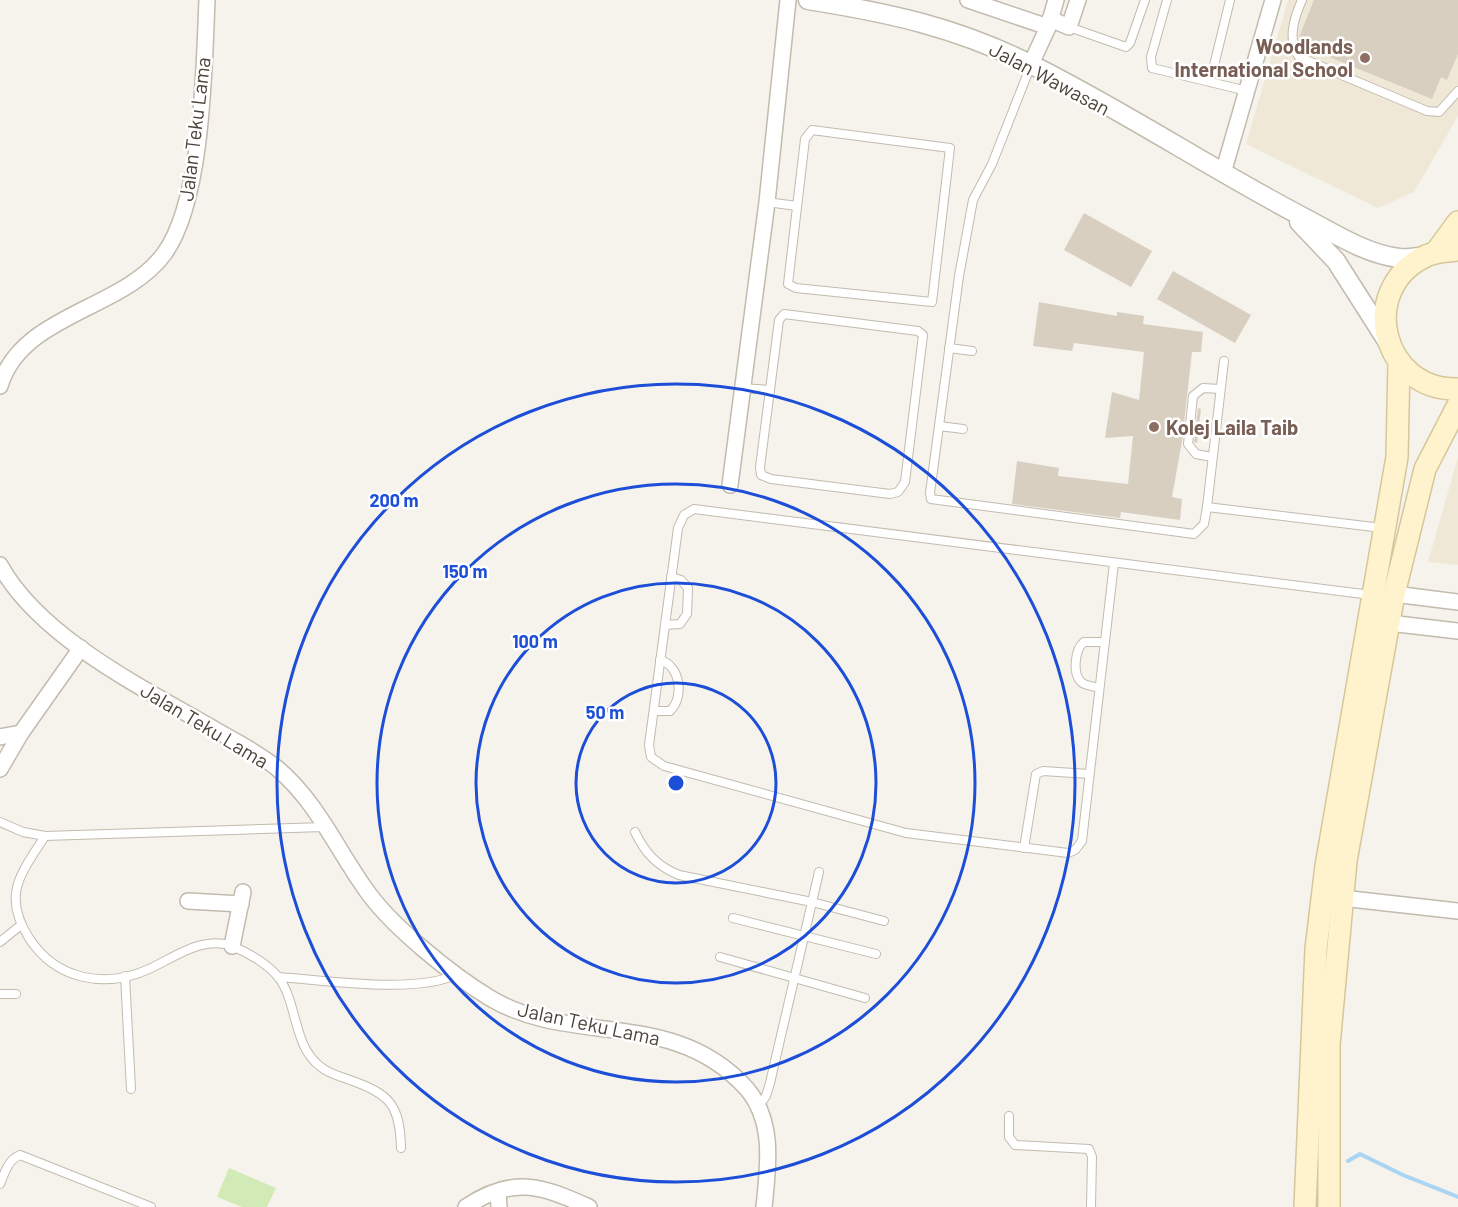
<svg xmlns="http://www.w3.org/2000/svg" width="1458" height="1207" font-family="Barlow,sans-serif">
  <rect width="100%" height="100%" fill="#f6f3ec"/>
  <g fill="#efe8d6">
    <path d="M 1288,0 L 1458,0 L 1458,116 L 1414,192 L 1378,208 L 1246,144 Z"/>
    <path d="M 1458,457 L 1458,565 L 1428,562 Z"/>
  </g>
  <path fill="#d2eab5" d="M 229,1168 L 276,1188 L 267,1207 L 242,1207 L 217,1197 Z"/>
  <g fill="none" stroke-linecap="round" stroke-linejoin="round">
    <path stroke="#a9d4f2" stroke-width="4" d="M 1348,1161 L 1360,1154 L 1403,1175 L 1458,1197"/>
  </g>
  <g fill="#d8cfc1">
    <path d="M 1314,0 L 1458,0 L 1458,54 L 1447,80 L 1441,77 L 1432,99 L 1300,45 L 1299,37 Z"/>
    <path d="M 1084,213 L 1152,251 L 1131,287 L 1064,250 Z"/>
    <path d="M 1173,271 L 1251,315 L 1235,343 L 1157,299 Z"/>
    <path d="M 1039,302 L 1117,316 L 1117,312 L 1144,316 L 1143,324 L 1203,332 L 1201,352 L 1192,352 L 1182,441 L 1172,497 L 1182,499 L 1180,520 L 1121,512 L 1120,518 L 1012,504 L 1017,461 L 1059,468 L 1058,476 L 1128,484 L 1133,436 L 1105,438 L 1112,392 L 1139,400 L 1144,352 L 1074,343 L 1072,351 L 1033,346 Z"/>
    <path d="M 1198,408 L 1201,409 L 1197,443 L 1194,442 Z"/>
  </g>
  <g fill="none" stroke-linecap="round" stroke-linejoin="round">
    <g stroke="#c2bbae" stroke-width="10">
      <g id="service">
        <path d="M 1167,0 L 1151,57 L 1152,68 L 1210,82 L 1230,0"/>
        <path d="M 1302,0 C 1294,18 1287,40 1299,57 L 1427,111 L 1439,112 L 1458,91"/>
        <path d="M 1069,27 L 1126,47 L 1130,43 L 1145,0"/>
        <path d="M 1031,65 L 992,164 L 973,200 L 959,276 L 930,493 L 931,499 L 1194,534 L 1204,524 L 1207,507 L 1224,361"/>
        <path d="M 1210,82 L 1247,91"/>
        <path d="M 812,130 L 950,148 L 932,302 L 796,288 L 788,284 L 805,139 Z"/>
        <path d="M 767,202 L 797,206"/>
        <path d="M 784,314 L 918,331 L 923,335 L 905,482 L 898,492 L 890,494 L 771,479 L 761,475 L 760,467 L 779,320 Z"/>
        <path d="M 949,348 L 972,351"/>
        <path d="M 741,388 L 770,390"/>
        <path d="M 939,426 L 963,429"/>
        <path d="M 1212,457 L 1196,454 L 1188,444 L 1193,396 L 1203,388 L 1220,389"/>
        <path d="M 1207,507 L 1382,528"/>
        <path d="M 1114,563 L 1082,841 L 1075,850 L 1068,853 L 906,833 L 664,766 L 651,757 L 649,745 L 678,528 L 684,515 L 694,509 L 1371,595"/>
        <path d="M 665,625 L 680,624 L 687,614 L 688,588 L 681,580 L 671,577"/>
        <path d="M 1099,688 C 1094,686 1085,686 1081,682 C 1072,673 1075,649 1084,642 L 1105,642"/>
        <path d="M 654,711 L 670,711 C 685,697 680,665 660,660"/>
        <path d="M 0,822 L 23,832 L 45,836 L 324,827"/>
        <path d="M 635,832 C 645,853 657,866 679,875 L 812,902 L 884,921"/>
        <path d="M 45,836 C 20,875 2,895 29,938 C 56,980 105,989 149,969 C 175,957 205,934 234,947 C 249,953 269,965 279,978 C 298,1004 293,1047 321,1067 C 329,1074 340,1076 350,1080 C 390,1094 400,1105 401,1148"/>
        <path d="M 1024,848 L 1036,774 L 1043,771 L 1089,774"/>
        <path d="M 733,918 L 876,954"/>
        <path d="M 0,942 L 21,925"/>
        <path d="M 720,957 L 865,998"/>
        <path d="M 125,976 L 131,1089"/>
        <path d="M 278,977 C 325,980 414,994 455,975"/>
        <path d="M 0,994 L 16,994"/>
        <path d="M 759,1106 L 766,1096 L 770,1083 L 819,872"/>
        <path d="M 1009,1116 L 1009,1137 L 1015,1145 L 1089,1149 L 1092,1157 L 1091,1207"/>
        <path d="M 0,1184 C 5,1172 8,1160 20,1155 L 151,1207"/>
      </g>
    </g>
    <g stroke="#c2bbae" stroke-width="18">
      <g id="minor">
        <path d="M 968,0 L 1048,27"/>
        <path d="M 1050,19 L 1069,27 L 1078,0"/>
        <path d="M 1031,64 L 1048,27 L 1056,0"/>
        <path d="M 1223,173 L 1273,0"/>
        <path d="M 0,386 C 21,314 123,310 164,254 C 203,201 204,67 207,0"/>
        <path d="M 730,485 L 767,202 L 788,0"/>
        <path d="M 0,565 C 40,638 145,689 214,729 C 236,742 259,753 278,769 C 318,803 338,852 369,894 C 395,929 452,975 490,998 C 571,1047 674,1007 747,1089 C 775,1122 768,1167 764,1207"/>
        <path d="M 1394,594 L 1458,602"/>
        <path d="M 1389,623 L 1458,631"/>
        <path d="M 0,737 L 21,733"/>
        <path d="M 0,769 L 21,733 L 81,648"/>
        <path d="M 1342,898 L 1458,911"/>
        <path d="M 188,901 L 241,904"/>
        <path d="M 232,946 L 243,892"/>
        <path d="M 498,1192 L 499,1207"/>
        <path d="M 466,1207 C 513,1175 542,1186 589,1207"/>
      </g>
    </g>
    <g stroke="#c2bbae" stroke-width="21">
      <g id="tertiary">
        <path d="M 808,0 C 890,13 955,27 1030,64 C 1123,110 1211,169 1303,217 C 1332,232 1365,254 1399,258 C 1407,259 1417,257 1426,256"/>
        <path d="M 1299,222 L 1336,261 L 1387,341"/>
      </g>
    </g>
    <g stroke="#d6c79b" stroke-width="24">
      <g id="secondary">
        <path d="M 1458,250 C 1447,251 1436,251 1426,256 C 1357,288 1381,391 1458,389"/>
        <path d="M 1436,252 L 1458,222"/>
        <path d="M 1305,1207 L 1316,949 L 1326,866 L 1397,457 L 1399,362"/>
        <path d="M 1329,1207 L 1329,1045 L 1346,861 L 1394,594 L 1425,469 L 1458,405"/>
      </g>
    </g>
    <use href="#service" stroke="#fff" stroke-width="8"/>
    <use href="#minor" stroke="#fff" stroke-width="15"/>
    <use href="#tertiary" stroke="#fff" stroke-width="18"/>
    <use href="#secondary" stroke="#fff3cd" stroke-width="21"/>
  </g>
  <g fill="none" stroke="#1d4ed8" stroke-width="3">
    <circle cx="676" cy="783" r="100"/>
    <circle cx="676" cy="783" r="200"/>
    <circle cx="676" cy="783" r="299"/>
    <circle cx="676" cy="783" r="399"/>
  </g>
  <g fill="#8d6e63" stroke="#fff" stroke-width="2">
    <circle cx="1365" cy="58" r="6"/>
    <circle cx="1154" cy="427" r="6"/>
  </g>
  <g text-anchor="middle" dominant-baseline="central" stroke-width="5" stroke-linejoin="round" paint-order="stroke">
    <g font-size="20" font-weight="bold" fill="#785e54" stroke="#fff" text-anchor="end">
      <text x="1353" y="46">Woodlands<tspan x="1353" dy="23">International School</tspan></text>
      <text x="1166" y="427" text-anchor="start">Kolej Laila Taib</text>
    </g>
    <g font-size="20" fill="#4b4439" stroke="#fff">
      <text transform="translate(1050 78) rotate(28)">Jalan Wawasan</text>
      <text transform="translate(194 129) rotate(-83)">Jalan Teku Lama</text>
      <text transform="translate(205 725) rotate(31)">Jalan Teku Lama</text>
      <text transform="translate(589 1023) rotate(12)">Jalan Teku Lama</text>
    </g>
  </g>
  <circle cx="676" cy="783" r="9" fill="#1d4ed8" stroke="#fff" stroke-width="3"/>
  <g font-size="18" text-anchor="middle" font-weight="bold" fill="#1d4ed8" stroke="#fff" stroke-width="5" stroke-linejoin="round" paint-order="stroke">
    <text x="394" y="507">200 m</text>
    <text x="465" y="578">150 m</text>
    <text x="535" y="648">100 m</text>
    <text x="605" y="719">50 m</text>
  </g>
</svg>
